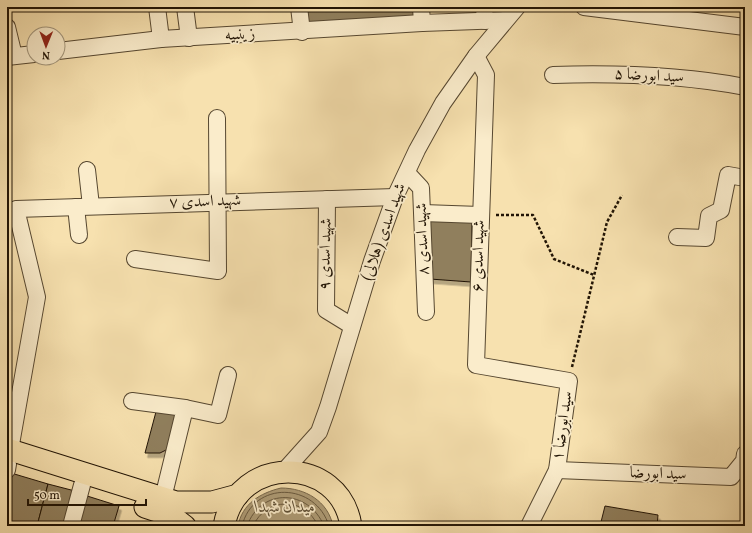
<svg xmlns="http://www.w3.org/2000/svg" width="752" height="533" font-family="Vollkorn,Amiri,serif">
  <defs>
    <filter id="shadow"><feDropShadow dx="2.5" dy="4.5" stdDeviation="0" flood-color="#0004"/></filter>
  </defs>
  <rect width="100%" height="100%" fill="#f7e1af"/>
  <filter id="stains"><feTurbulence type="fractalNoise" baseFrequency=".005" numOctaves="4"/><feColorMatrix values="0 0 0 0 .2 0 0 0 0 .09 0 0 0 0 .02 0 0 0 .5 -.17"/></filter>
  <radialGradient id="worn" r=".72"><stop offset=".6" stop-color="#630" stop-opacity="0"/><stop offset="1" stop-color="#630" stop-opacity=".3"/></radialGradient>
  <path fill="#ae9b75" stroke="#766548" d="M 281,488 C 305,488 328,501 333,526 L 238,526 C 242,504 260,493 281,488 Z"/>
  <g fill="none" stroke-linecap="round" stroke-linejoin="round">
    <g stroke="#68583d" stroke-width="1">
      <path d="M 242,526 C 253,480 316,482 329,526"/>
      <path d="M 247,526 C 261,487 309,489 324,526"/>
      <path d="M 253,526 C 266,497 305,496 318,526"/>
    </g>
  </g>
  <g fill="#907f5d" stroke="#211405" filter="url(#shadow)">
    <path d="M 304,7 L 417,7 L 418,19 L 307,26 Z"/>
    <path d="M 430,219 L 472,222 L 471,282 L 430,279 Z"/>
    <path d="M 157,408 L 180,411 L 170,448 L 160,453 L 145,453 Z"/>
    <path d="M 11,473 L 48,484 L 37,526 L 7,526 L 7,494 Z"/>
    <path d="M 48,484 L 75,491 L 67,526 L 37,526 Z"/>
    <path d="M 84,495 L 119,506 L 113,526 L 75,526 Z"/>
    <path d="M 605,506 L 658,515 L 657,526 L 600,526 Z"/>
  </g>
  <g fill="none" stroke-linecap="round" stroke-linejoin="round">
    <g stroke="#564730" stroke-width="18">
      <g id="minor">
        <path d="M 157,7 L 161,39"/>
        <path d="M 185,7 L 189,38"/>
        <path d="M 299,7 L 302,32"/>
        <path d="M 421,7 L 422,23"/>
        <path d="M 484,7 L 485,21"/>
        <path d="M 584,7 L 745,27"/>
        <path d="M 7,27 L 14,56"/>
        <path d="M 58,51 L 161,39 L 422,23 L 505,20"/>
        <path d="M 476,56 L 486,75 L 476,365 L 569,381 L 557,470 L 529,526"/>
        <path d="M 7,57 L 34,54"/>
        <path d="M 553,75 C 617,73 682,75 745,87"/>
        <path d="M 87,170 L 91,206"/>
        <path d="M 407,173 L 421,188 L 426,312"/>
        <path d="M 327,199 L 326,310 L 352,326"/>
        <path d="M 76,207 L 79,235"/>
        <path d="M 423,213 L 480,215"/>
        <path d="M 677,237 L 706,238 L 709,216 L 721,210 L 728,175 L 745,178"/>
        <path d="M 135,259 L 218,271 L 217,118"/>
        <path d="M 132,401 L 185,408 L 163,498"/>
        <path d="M 185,408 L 218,415 L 228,375"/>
        <path d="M 10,450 L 37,297 L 16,209 L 395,197"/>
        <path d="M 7,470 L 8,464"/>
        <path d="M 557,470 L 731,477 L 744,461 L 745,454"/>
        <path d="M 284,471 L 319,432 L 328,407 L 372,261 L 395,197 L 417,150 L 443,103 L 476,56 L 517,7"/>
        <path d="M 71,526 L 82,485"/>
      </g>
    </g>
    <g stroke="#211405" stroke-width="23">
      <g id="major">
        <path d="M 7,449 L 176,502 L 212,502 L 238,495"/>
        <path d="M 145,507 L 172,516 L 185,526"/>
        <path d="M 224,526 C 237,454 340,454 351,526"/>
      </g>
    </g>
    <g stroke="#211405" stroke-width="2.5" stroke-dasharray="3 2" stroke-linecap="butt">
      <path d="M 496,215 L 533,215 L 554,259 L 594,275"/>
      <path d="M 572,367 L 607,222 L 622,195"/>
    </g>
    <use href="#minor" stroke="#faeccb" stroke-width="16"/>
    <use href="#major" stroke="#f7e1af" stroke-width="21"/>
  </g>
  <g text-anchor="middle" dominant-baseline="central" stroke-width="3.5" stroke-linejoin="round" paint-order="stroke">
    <g font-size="16" fill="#211405" stroke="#faeccb">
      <text transform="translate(240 35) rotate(-3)">زینبیه</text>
      <text transform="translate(649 76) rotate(3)">سید ابورضا ۵</text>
      <text transform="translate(205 202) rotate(-2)">شهید اسدی ۷</text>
      <text transform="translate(384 232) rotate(-70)">شهید اسدی (هلالی)</text>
      <text transform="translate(423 239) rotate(-92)">شهید اسدی ۸</text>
      <text transform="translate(326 254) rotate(-89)">شهید اسدی ۹</text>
      <text transform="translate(479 256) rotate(-89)">شهید اسدی ۶</text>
      <text transform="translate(563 426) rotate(-82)">سید ابورضا ۱</text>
      <text transform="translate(658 474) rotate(2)">سید ابورضا</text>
    </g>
    <g font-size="17" font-style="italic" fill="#605137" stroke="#faeccb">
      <text x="285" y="507">میدان شهدا</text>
    </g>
  </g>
  <rect width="752" height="533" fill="none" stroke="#f7e1af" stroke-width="24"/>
  <rect x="8" y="8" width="736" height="517" fill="none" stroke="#211405" stroke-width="2"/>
  <rect x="12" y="12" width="728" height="509" fill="none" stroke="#211405"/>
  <g transform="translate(46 46) rotate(181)"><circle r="19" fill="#faeccb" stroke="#a3967c"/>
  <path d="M0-3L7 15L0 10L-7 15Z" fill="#8f2418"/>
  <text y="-6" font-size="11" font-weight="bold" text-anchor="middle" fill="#211405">N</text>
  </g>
  <path d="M28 499v6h118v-6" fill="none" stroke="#211405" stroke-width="2"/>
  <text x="34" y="499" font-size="12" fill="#211405" stroke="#faeccb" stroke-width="3" paint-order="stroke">50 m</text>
  <rect width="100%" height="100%" filter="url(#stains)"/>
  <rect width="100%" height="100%" fill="url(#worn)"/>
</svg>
